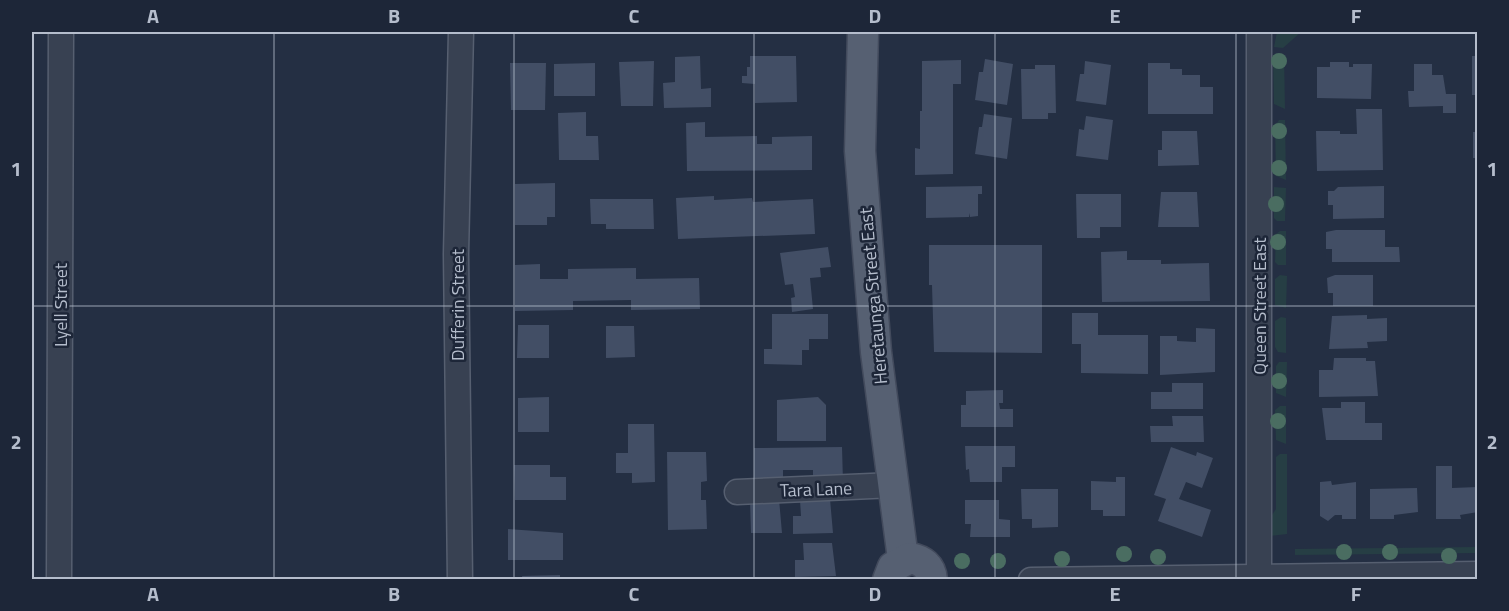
<svg xmlns="http://www.w3.org/2000/svg" width="1509" height="611" font-family="'Titillium Web',sans-serif">
  <rect width="100%" height="100%" fill="#242f43"/>
  <g fill="#263e44">
    <path d="M 1277,32 L 1301,32 L 1283,48 L 1274,47 Z"/>
    <path d="M 1284,54 L 1285,109 L 1274,104 L 1273,55 Z"/>
    <path d="M 1279,120 L 1285,120 L 1286,180 L 1276,176 L 1275,126 Z"/>
    <path d="M 1274,187 L 1286,188 L 1285,221 L 1277,221 L 1274,218 Z"/>
    <path d="M 1280,231 L 1286,231 L 1286,265 L 1278,265 L 1275,262 L 1276,234 Z"/>
    <path d="M 1280,275 L 1287,276 L 1286,308 L 1275,305 L 1275,279 Z"/>
    <path d="M 1281,317 L 1286,318 L 1286,353 L 1278,352 L 1275,347 L 1275,321 Z"/>
    <path d="M 1279,362 L 1287,362 L 1286,397 L 1276,393 L 1276,366 Z"/>
    <path d="M 1280,406 L 1286,406 L 1286,444 L 1276,440 L 1275,410 Z"/>
    <path d="M 1280,454 L 1287,454 L 1287,534 L 1270,536 L 1270,518 L 1276,509 L 1276,457 Z"/>
    <path d="M 1477,547 L 1477,553 L 1295,555 L 1295,549 Z"/>
  </g>
  <g fill="#424e65">
    <path d="M 700,56 L 701,89 L 711,88 L 711,107 L 664,108 L 663,83 L 675,82 L 675,57 Z"/>
    <path d="M 750,56 L 796,56 L 797,102 L 755,103 L 755,84 L 742,83 L 742,76 L 747,76 L 747,67 L 750,67 Z"/>
    <rect x="1472" y="56" width="6" height="39"/>
    <path d="M 985,59 L 1013,64 L 1007,105 L 975,100 L 979,72 L 983,72 Z"/>
    <path d="M 961,60 L 961,84 L 953,84 L 953,174 L 915,175 L 915,148 L 920,149 L 920,111 L 922,111 L 922,61 Z"/>
    <path d="M 654,61 L 653,106 L 621,106 L 619,62 Z"/>
    <path d="M 1085,61 L 1111,65 L 1106,105 L 1076,101 L 1080,74 L 1084,74 Z"/>
    <path d="M 1330,62 L 1349,62 L 1349,67 L 1353,67 L 1353,64 L 1372,64 L 1371,99 L 1317,98 L 1317,67 L 1330,67 Z"/>
    <path d="M 510,63 L 546,63 L 545,110 L 511,110 Z"/>
    <path d="M 595,63 L 595,96 L 554,96 L 554,64 Z"/>
    <path d="M 1148,63 L 1170,63 L 1170,69 L 1182,69 L 1182,75 L 1200,75 L 1200,87 L 1213,87 L 1213,114 L 1148,114 Z"/>
    <path d="M 1414,64 L 1432,64 L 1432,75 L 1443,75 L 1446,94 L 1456,94 L 1456,113 L 1443,113 L 1443,106 L 1409,107 L 1408,91 L 1414,91 Z"/>
    <path d="M 1035,65 L 1055,65 L 1056,113 L 1048,113 L 1048,119 L 1022,119 L 1021,69 L 1035,69 Z"/>
    <path d="M 1356,109 L 1382,109 L 1383,170 L 1317,171 L 1316,131 L 1340,131 L 1340,134 L 1357,134 Z"/>
    <path d="M 586,112 L 586,136 L 598,136 L 599,160 L 559,160 L 558,113 Z"/>
    <path d="M 984,114 L 1012,118 L 1007,159 L 975,154 L 979,127 L 982,127 Z"/>
    <path d="M 1086,116 L 1113,120 L 1108,160 L 1076,156 L 1079,129 L 1084,130 Z"/>
    <path d="M 705,122 L 705,137 L 757,136 L 757,144 L 772,144 L 772,137 L 812,136 L 812,170 L 687,171 L 686,123 Z"/>
    <path d="M 1162,131 L 1197,131 L 1199,165 L 1158,166 L 1158,150 L 1162,150 Z"/>
    <rect x="1473" y="132" width="5" height="26"/>
    <path d="M 555,183 L 555,217 L 547,217 L 547,225 L 515,225 L 515,184 Z"/>
    <path d="M 982,186 L 982,194 L 978,194 L 978,216 L 970,217 L 970,213 L 969,217 L 926,218 L 926,187 Z"/>
    <path d="M 1384,186 L 1384,218 L 1333,219 L 1333,205 L 1328,205 L 1328,191 L 1334,191 L 1338,187 Z"/>
    <path d="M 1161,192 L 1197,192 L 1199,227 L 1158,227 Z"/>
    <path d="M 1076,194 L 1121,194 L 1121,227 L 1100,227 L 1100,238 L 1077,238 Z"/>
    <path d="M 714,196 L 714,200 L 752,198 L 753,202 L 813,199 L 815,234 L 678,239 L 676,198 Z"/>
    <path d="M 590,199 L 653,199 L 654,229 L 606,229 L 606,224 L 591,224 Z"/>
    <path d="M 1336,230 L 1385,230 L 1385,247 L 1399,247 L 1400,262 L 1332,262 L 1332,249 L 1326,249 L 1326,232 Z"/>
    <path d="M 929,245 L 1042,245 L 1042,353 L 934,352 L 932,285 L 929,285 Z"/>
    <path d="M 828,247 L 831,267 L 820,268 L 821,277 L 810,278 L 813,309 L 792,312 L 791,298 L 795,297 L 793,284 L 785,285 L 780,253 Z"/>
    <path d="M 1127,251 L 1127,260 L 1161,260 L 1161,264 L 1209,263 L 1210,301 L 1102,302 L 1101,252 Z"/>
    <path d="M 540,264 L 540,279 L 568,279 L 568,269 L 636,268 L 636,279 L 699,278 L 700,309 L 631,310 L 631,300 L 573,301 L 573,310 L 515,311 L 515,265 Z"/>
    <path d="M 1335,275 L 1373,275 L 1373,306 L 1333,306 L 1333,293 L 1328,293 L 1327,278 Z"/>
    <path d="M 1072,313 L 1098,313 L 1098,335 L 1148,335 L 1148,374 L 1081,373 L 1081,344 L 1072,344 Z"/>
    <path d="M 772,314 L 828,314 L 828,339 L 809,339 L 809,350 L 802,350 L 802,365 L 764,364 L 764,349 L 772,349 Z"/>
    <path d="M 1367,315 L 1367,319 L 1387,318 L 1387,341 L 1367,342 L 1368,348 L 1329,349 L 1332,316 Z"/>
    <path d="M 518,325 L 549,325 L 549,358 L 517,358 Z"/>
    <path d="M 606,326 L 634,326 L 635,357 L 606,358 Z"/>
    <path d="M 1196,328 L 1215,329 L 1215,372 L 1160,375 L 1160,336 L 1177,336 L 1177,341 L 1196,342 Z"/>
    <path d="M 1334,358 L 1366,358 L 1366,361 L 1375,361 L 1378,396 L 1319,397 L 1319,370 L 1333,370 Z"/>
    <path d="M 1172,383 L 1203,383 L 1203,409 L 1151,409 L 1151,392 L 1172,392 Z"/>
    <path d="M 1003,390 L 1003,403 L 999,403 L 1000,409 L 1013,409 L 1013,427 L 961,427 L 961,405 L 966,405 L 966,391 Z"/>
    <path d="M 549,397 L 549,432 L 518,432 L 518,398 Z"/>
    <path d="M 818,397 L 826,405 L 826,441 L 777,441 L 777,400 Z"/>
    <path d="M 1341,402 L 1365,402 L 1365,423 L 1382,423 L 1382,440 L 1326,440 L 1322,408 L 1341,408 Z"/>
    <path d="M 1172,416 L 1203,416 L 1204,442 L 1151,442 L 1150,426 L 1173,426 Z"/>
    <path d="M 628,424 L 654,424 L 655,482 L 632,483 L 632,473 L 616,473 L 616,453 L 628,453 Z"/>
    <path d="M 965,446 L 1015,446 L 1015,467 L 1002,467 L 1002,482 L 970,482 L 969,469 L 966,470 Z"/>
    <path d="M 842,447 L 843,482 L 813,482 L 813,470 L 783,470 L 783,483 L 754,483 L 754,448 Z"/>
    <path d="M 1171,447 L 1196,456 L 1197,452 L 1213,458 L 1202,488 L 1186,482 L 1179,499 L 1211,510 L 1202,537 L 1158,521 L 1166,499 L 1154,495 Z"/>
    <path d="M 667,452 L 706,452 L 707,481 L 701,482 L 701,500 L 706,500 L 707,529 L 668,530 Z"/>
    <path d="M 514,465 L 550,465 L 550,477 L 566,477 L 566,500 L 515,500 Z"/>
    <path d="M 1436,466 L 1452,466 L 1452,488 L 1478,487 L 1478,512 L 1460,515 L 1461,519 L 1436,519 Z"/>
    <path d="M 1116,477 L 1125,477 L 1125,516 L 1103,516 L 1103,510 L 1091,510 L 1091,481 L 1116,482 Z"/>
    <path d="M 1331,481 L 1332,485 L 1356,482 L 1356,519 L 1342,519 L 1342,515 L 1335,515 L 1328,521 L 1320,516 L 1320,482 Z"/>
    <path d="M 1417,488 L 1418,512 L 1394,515 L 1394,519 L 1370,519 L 1370,489 Z"/>
    <path d="M 1021,489 L 1058,489 L 1058,527 L 1032,528 L 1032,519 L 1022,519 Z"/>
    <path d="M 750,499 L 779,499 L 782,533 L 751,533 Z"/>
    <path d="M 830,499 L 833,533 L 793,534 L 793,516 L 801,516 L 800,500 Z"/>
    <path d="M 965,500 L 999,500 L 999,519 L 1010,520 L 1010,537 L 970,537 L 971,524 L 965,524 Z"/>
    <path d="M 508,529 L 563,533 L 563,560 L 508,560 Z"/>
    <path d="M 803,543 L 832,543 L 836,576 L 795,577 L 795,560 L 804,560 Z"/>
    <path d="M 560,575 L 560,580 L 523,580 L 522,576 Z"/>
  </g>
  <g fill="none" stroke-linecap="round" stroke-linejoin="round">
    <g stroke="#565f70" stroke-width="27">
      <g id="minor">
        <path d="M 737,492 L 894,485"/>
        <path d="M 59,580 L 61,32"/>
        <path d="M 460,580 L 456,254 L 461,32"/>
        <path d="M 1031,580 L 1478,574"/>
        <path d="M 1259,580 L 1259,32"/>
      </g>
    </g>
    <g stroke="#424a5c" stroke-width="33">
      <g id="major">
        <path d="M 863,32 L 860,151 L 876,352 L 903,559"/>
        <path d="M 888,580 L 893,567 L 910,558 C 922,560 931,566 932,580"/>
      </g>
    </g>
    <use href="#minor" stroke="#384152" stroke-width="24"/>
    <use href="#major" stroke="#566072" stroke-width="30"/>
  </g>
  <g fill="#4a6d61">
    <circle cx="1279" cy="61" r="8"/>
    <circle cx="1279" cy="131" r="8"/>
    <circle cx="1279" cy="168" r="8"/>
    <circle cx="1276" cy="204" r="8"/>
    <circle cx="1278" cy="242" r="8"/>
    <circle cx="1279" cy="381" r="8"/>
    <circle cx="1278" cy="421" r="8"/>
    <circle cx="1344" cy="552" r="8"/>
    <circle cx="1390" cy="552" r="8"/>
    <circle cx="1124" cy="554" r="8"/>
    <circle cx="1449" cy="556" r="8"/>
    <circle cx="1158" cy="557" r="8"/>
    <circle cx="1062" cy="559" r="8"/>
    <circle cx="962" cy="561" r="8"/>
    <circle cx="998" cy="561" r="8"/>
  </g>
  <path fill="none" stroke="#b5bdcc" stroke-width="1.5" stroke-opacity="0.55" d="M 274,32 L 274,580M 514,32 L 514,580M 754,32 L 754,580M 995,32 L 995,580M 1236,32 L 1236,580M 32,306 L 1478,306"/>
  <g text-anchor="middle" dominant-baseline="central" stroke-width="5" stroke-linejoin="round" paint-order="stroke">
    <g font-size="18" fill="#b5bdcc" stroke="#1d2638">
      <text transform="translate(873 296) rotate(-95)">Heretaunga Street East</text>
      <text transform="translate(60 305) rotate(-90)">Lyell Street</text>
      <text transform="translate(457 305) rotate(-90)">Dufferin Street</text>
      <text transform="translate(1259 306) rotate(-90)">Queen Street East</text>
      <text transform="translate(816 489) rotate(-2)">Tara Lane</text>
    </g>
  </g>
  <rect width="1509" height="611" fill="none" stroke="#1d2638" stroke-width="66"/>
  <rect x="33" y="33" width="1443" height="545" fill="none" stroke="#b5bdcc" stroke-width="2"/>
  <g font-size="20" text-anchor="middle" font-weight="bold" fill="#b5bdcc">
    <text x="153" y="23">A</text>
    <text x="394" y="23">B</text>
    <text x="634" y="23">C</text>
    <text x="875" y="23">D</text>
    <text x="1115" y="23">E</text>
    <text x="1356" y="23">F</text>
    <text x="16" y="176">1</text>
    <text x="1492" y="176">1</text>
    <text x="16" y="449">2</text>
    <text x="1492" y="449">2</text>
    <text x="153" y="601">A</text>
    <text x="394" y="601">B</text>
    <text x="634" y="601">C</text>
    <text x="875" y="601">D</text>
    <text x="1115" y="601">E</text>
    <text x="1356" y="601">F</text>
  </g>
</svg>
